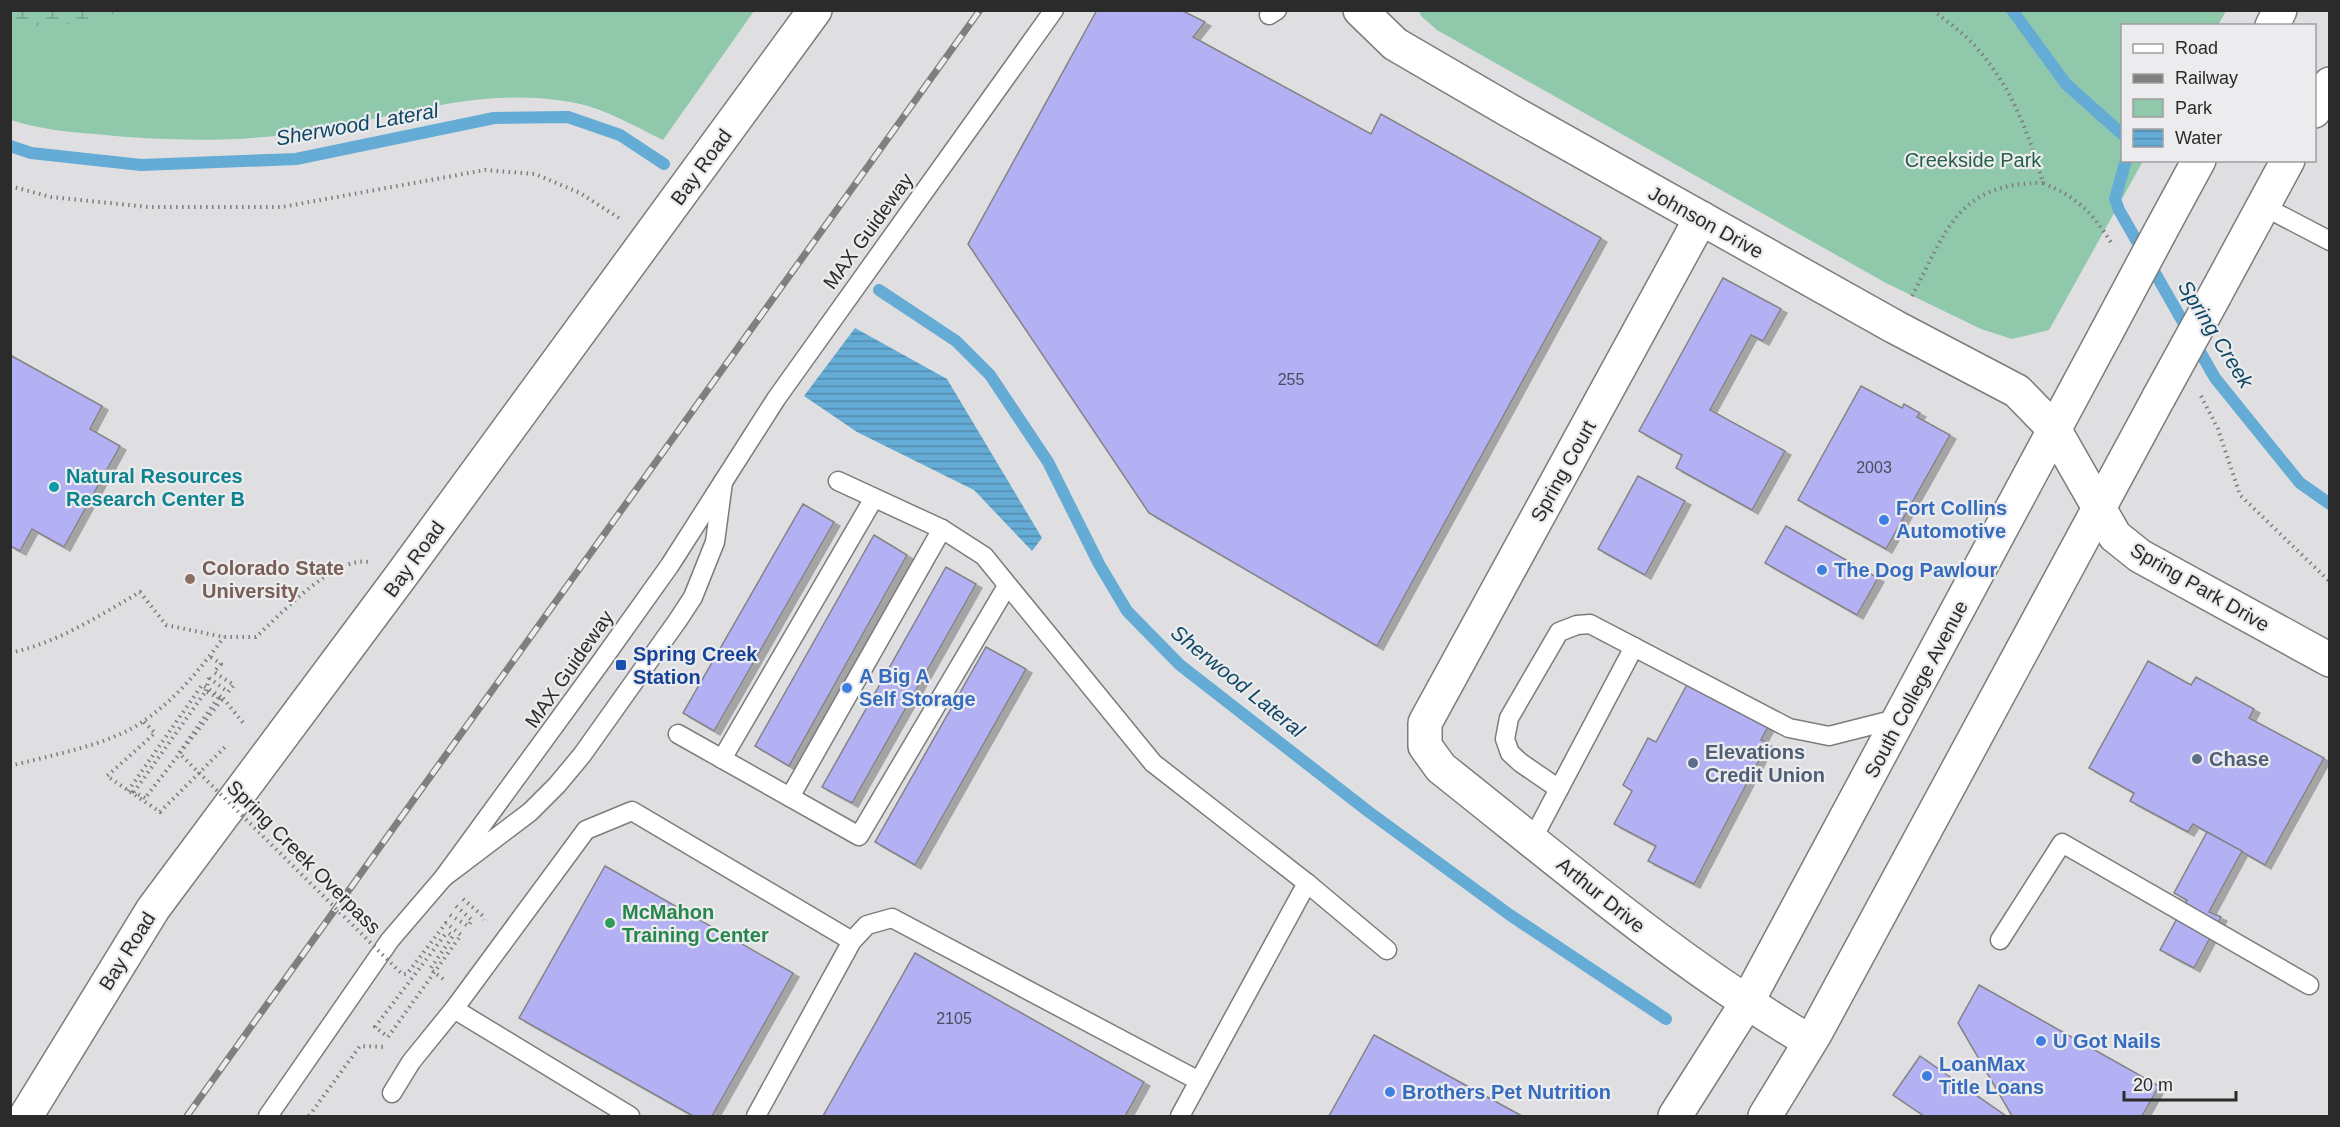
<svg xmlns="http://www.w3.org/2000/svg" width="2340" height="1127" font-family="Arial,sans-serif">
  <defs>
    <pattern id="wetland-marsh" width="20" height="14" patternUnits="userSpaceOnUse" patternTransform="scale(1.5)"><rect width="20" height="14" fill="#8fc8ab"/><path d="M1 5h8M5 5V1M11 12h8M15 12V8" fill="none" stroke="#75a38b"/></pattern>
    <pattern id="water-rules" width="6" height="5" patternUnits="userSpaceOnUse" patternTransform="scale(1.5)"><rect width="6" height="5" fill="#64abd5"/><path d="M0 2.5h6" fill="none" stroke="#538bad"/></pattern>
    <filter id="shadow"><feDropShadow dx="6" dy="4" stdDeviation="0" flood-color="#0004"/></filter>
  </defs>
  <rect width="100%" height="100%" fill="#dfdfe1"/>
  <g fill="#8fc8ab">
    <path d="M 11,11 L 754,11 L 663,140 C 636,127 606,109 576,103 C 490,86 413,112 330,128 C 253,143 173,142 95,134 C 67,132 38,129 11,120 Z"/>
    <path d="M 1419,11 L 2226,11 L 2218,25 L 2122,26 L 2122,160 L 2143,161 L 2049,330 L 2012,339 L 1981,329 L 1886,283 L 1437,30 L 1421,16 Z"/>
  </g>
  <path fill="url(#wetland-marsh)" d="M 10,11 L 11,10 L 121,11 L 88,23 L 21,27 L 11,24 Z"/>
  <path fill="url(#water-rules)" d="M 855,328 L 947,379 L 1042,538 L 1032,551 L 974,490 L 857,432 L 804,396 Z"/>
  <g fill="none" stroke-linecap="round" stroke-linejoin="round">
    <g stroke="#64abd5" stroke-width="12">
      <path d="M 2012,10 L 2066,84 L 2122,134"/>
      <path d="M 10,146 L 31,153 L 141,165 L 296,159 L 494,118 L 568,117 L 620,135 L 664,164"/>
      <path d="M 2126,160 L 2115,199 L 2119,210 L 2215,378 L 2300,483 L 2330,504"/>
      <path d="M 879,290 L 956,341 L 990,375 L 1048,462 L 1099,564 L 1127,611 L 1180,665 L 1369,812 L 1510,915 L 1666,1019"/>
    </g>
  </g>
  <g fill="#b3b1f3" stroke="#838385" stroke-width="1.5" filter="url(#shadow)">
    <path d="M 1097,10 L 1181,10 L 1205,22 L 1193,37 L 1371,134 L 1381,114 L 1601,238 L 1377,646 L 1149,513 L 968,244 Z"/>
    <path d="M 1723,278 L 1781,309 L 1763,341 L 1751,335 L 1710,410 L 1785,451 L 1752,510 L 1676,468 L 1682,455 L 1639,431 Z"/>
    <path d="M 10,355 L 102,406 L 90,429 L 120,446 L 64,547 L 32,529 L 20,551 L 10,546 Z"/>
    <path d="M 1861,386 L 1902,408 L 1904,404 L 1920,413 L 1917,417 L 1950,435 L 1886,549 L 1798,500 Z"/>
    <path d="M 1638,476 L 1685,501 L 1645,575 L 1598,549 Z"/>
    <path d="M 803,504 L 834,522 L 714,731 L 683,713 Z"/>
    <path d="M 1786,526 L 1878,578 L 1857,615 L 1765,563 Z"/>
    <path d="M 874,535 L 907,555 L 789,766 L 755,746 Z"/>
    <path d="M 946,567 L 976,584 L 852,803 L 822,787 Z"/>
    <path d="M 986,647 L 1026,669 L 915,865 L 875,842 Z"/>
    <path d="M 2148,661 L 2191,685 L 2196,677 L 2254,709 L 2249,718 L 2324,758 L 2265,865 L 2193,824 L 2188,832 L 2130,801 L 2134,793 L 2089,768 Z"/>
    <path d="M 1689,681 L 1770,723 L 1761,740 L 1768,743 L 1694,884 L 1648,861 L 1656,846 L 1614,824 L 1632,791 L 1623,785 L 1648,738 L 1656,742 Z"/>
    <path d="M 2207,832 L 2242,851 L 2209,912 L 2221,917 L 2194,968 L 2160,950 L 2187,900 L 2174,893 Z"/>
    <path d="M 605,866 L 793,973 L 712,1116 L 693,1116 L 519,1018 Z"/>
    <path d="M 915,953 L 1144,1082 L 1125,1116 L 823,1116 Z"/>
    <path d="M 1979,985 L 2159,1086 L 2142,1116 L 2012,1116 L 1958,1023 Z"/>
    <path d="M 1374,1035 L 1522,1116 L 1329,1116 Z"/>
    <path d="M 1920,1056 L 2006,1116 L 1924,1116 L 1893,1095 Z"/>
  </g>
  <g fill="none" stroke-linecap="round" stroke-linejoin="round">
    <g stroke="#7c7c7f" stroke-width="21">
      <g id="service">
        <path d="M 1269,15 L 1277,10"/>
        <path d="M 2263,206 L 2330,241"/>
        <path d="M 838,481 L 942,529 L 984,556 L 1153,763 L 1307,883"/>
        <path d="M 723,482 L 715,542 L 693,597 L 678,620 L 582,755 L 557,785 L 530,812 L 444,877 L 598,666 L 670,565 Z"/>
        <path d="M 723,482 L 776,399 L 1054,10"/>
        <path d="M 678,734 L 859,836 L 1007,586"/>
        <path d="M 722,759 L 874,498"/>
        <path d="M 1559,789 L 1521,763 L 1510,753 L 1505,739 L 1509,718 L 1559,632 L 1577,625 L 1590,624 L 1789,728 L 1829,736 L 1900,718"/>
        <path d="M 790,797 L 942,529"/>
        <path d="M 1532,840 L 1634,647"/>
        <path d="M 2000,940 L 2062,843 L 2309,985"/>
        <path d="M 454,1009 L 630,1116"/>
        <path d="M 392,1093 L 411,1062 L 454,1009 L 586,830 L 632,811 L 852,941"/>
        <path d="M 268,1116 L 390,940 L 444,877"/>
        <path d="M 756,1116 L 852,941 L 867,925 L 892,918 L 1199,1081"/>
        <path d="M 1180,1116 L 1307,883 L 1387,950"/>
      </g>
    </g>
    <g stroke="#7c7c7f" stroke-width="36">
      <g id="minor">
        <path d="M 1360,10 L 1395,44 L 1510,111 L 1895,327 L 2017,391 L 2054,429 L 2115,536 L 2140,556 L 2330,660"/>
        <path d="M 1701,218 L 1425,723 L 1425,746 L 1441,768 C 1561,863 1677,963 1809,1041"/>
        <path d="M 26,1116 L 153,909 L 401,576 L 815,10"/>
      </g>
    </g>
    <g stroke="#7c7c7f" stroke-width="36">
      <g id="trunk">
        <path d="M 2272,26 L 2280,10"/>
        <path d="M 2314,111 L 2330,84"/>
        <path d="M 2160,232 L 2199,160"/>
        <path d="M 2215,295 L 2288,160"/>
        <path d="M 1675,1116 L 1746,1004 L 2105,335"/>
        <path d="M 1765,1116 L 1815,1034 L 2159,397"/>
      </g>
    </g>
    <g stroke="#7d7d7f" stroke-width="4" stroke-dasharray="1.5 4.5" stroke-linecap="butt">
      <path d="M 1933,10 C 1947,22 1964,33 1976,47 C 2012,88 2028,131 2043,183 C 2078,198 2092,212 2112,244"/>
      <path d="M 10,186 L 51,197 L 148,207 L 282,207 L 485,170 L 535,174 L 580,193 L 619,218"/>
      <path d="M 1912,296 C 1947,230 1957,183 2043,183"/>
      <path d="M 2201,396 L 2218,429 L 2240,495 L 2330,582"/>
      <path d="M 10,653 C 57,643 99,616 140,592 L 166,625 L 224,637 L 256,637 C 280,615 334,556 368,562"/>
      <path d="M 209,678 L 228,692 L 234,685 L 214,672 L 221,664 L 209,656"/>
      <path d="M 223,698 L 244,724"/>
      <path d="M 144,722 L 155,733 L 107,776 L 160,812 L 225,747"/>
      <path d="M 10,766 C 51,755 111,745 145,720 C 177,698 201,668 224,637"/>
      <path d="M 128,791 L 202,685 L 223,698 L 145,798"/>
      <path d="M 463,899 L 483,916 L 484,920"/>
      <path d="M 450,915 L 468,926 L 472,920 L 456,906"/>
      <path d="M 443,979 L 430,969 L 453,936 L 447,932"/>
      <path d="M 309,1116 L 360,1046 L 386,1047"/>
    </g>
    <use href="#service" stroke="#fff" stroke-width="18"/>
    <use href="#minor" stroke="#fff" stroke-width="33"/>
    <use href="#trunk" stroke="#fff" stroke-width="33"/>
    <g stroke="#7f7f80" stroke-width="7">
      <path id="rail" d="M 187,1116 L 980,10"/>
    </g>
    <use href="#rail" stroke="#ececef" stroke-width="4.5" stroke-dasharray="14" stroke-linecap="butt"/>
    <g stroke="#7c7c7f" stroke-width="36" stroke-linecap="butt">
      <g id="trunk-bridge">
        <path d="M 2105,335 L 2160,232"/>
        <path d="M 2159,397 L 2215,295"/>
      </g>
    </g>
    <g stroke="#7d7d7f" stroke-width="4" stroke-dasharray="1.5 4.5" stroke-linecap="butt">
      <path d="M 206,691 L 209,678"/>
      <path d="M 145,798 L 134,792 L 206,691 L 218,698 L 179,753 L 402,974 L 407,974 L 446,923 L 461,935 L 388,1037 L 375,1027 L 447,932"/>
    </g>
    <use href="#trunk-bridge" stroke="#fff" stroke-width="33"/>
  </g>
  <circle fill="#0f9aa8" stroke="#ececef" stroke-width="2" cx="54" cy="487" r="6"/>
  <g fill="#3f7fe0" stroke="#ececef" stroke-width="2">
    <circle cx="1884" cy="520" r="6"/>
    <circle cx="1822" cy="570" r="6"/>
    <circle cx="847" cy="688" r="6"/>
    <circle cx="2041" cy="1041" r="6"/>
    <circle cx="1927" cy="1076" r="6"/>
    <circle cx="1390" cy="1092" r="6"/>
  </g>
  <circle fill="#8d6e63" stroke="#ececef" stroke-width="2" cx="190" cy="579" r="6"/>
  <rect fill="#1a4fb4" stroke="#ececef" stroke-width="2" x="615" y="659" width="12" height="12" rx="3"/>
  <g fill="#5c6f8a" stroke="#ececef" stroke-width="2">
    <circle cx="2197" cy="759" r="6"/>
    <circle cx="1693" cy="763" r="6"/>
  </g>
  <circle fill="#2e9e5b" stroke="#ececef" stroke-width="2" cx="610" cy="923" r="6"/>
  <g text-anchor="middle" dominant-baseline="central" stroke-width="4.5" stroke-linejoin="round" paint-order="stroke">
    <g font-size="16" fill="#4d4c5e">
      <text x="1291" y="379">255</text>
      <text x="1874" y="467">2003</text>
      <text x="954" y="1018">2105</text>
    </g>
    <g font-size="20" fill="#255f45" stroke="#ececef">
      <text x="1973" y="160">Creekside Park</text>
    </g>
    <g font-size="20" fill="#2b2b2c" stroke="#ececef">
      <text transform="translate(701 167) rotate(-54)">Bay Road</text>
      <text transform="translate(1706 222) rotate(29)">Johnson Drive</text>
      <text transform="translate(868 231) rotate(-54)">MAX Guideway</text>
      <text transform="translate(1563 471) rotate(-61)">Spring Court</text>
      <text transform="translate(414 559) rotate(-54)">Bay Road</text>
      <text transform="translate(2200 587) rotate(30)">Spring Park Drive</text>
      <text transform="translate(569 669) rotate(-55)">MAX Guideway</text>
      <text transform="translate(1916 689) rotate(-62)">South College Avenue</text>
      <text transform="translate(304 857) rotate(45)">Spring Creek Overpass</text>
      <text transform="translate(1601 895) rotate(39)">Arthur Drive</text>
      <text transform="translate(127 951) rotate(-58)">Bay Road</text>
    </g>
    <g font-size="20" font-weight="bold" fill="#0d838f" stroke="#ececef" text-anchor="start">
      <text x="66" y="476">Natural Resources<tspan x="66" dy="23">Research Center B</tspan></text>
    </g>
    <g font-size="20" font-weight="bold" fill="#366cbe" stroke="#ececef" text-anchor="start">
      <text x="1896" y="508">Fort Collins<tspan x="1896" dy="23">Automotive</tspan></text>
      <text x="1834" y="570">The Dog Pawlour</text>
      <text x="859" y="676">A Big A<tspan x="859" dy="23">Self Storage</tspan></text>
      <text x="2053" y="1041">U Got Nails</text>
      <text x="1939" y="1064">LoanMax<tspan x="1939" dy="23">Title Loans</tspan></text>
      <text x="1402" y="1092">Brothers Pet Nutrition</text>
    </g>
    <g font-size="20" font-weight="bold" fill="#785e54" stroke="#ececef" text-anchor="start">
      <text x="202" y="568">Colorado State<tspan x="202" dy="23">University</tspan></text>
    </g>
    <g font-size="20" font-weight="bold" fill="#164399" stroke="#ececef" text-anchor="start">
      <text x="633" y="654">Spring Creek<tspan x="633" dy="23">Station</tspan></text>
    </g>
    <g font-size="20" font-weight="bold" fill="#4e5e75" stroke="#ececef" text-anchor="start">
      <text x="1705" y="752">Elevations<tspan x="1705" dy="23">Credit Union</tspan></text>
      <text x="2209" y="759">Chase</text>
    </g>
    <g font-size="20" font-weight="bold" fill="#27864d" stroke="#ececef" text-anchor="start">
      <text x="622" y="912">McMahon<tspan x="622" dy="23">Training Center</tspan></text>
    </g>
    <g font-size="21" font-style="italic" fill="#0e4865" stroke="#ececef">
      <text transform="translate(357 124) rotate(-10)">Sherwood Lateral</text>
      <text transform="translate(2216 334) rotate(58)">Spring Creek</text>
      <text transform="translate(1238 681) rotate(39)">Sherwood Lateral</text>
    </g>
  </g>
  <rect width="2340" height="1127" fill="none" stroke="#2b2b2c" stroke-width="24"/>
  <rect x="2121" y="24" width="195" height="138" fill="#ececef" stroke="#9f9fa1" stroke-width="1.5"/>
  <rect x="2133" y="44" width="30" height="9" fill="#ffffff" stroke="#9f9fa1" stroke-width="1.5"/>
  <text x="2175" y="54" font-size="18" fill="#2b2b2c">Road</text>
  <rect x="2133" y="74" width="30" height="9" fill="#7f7f80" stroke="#9f9fa1" stroke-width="1.5"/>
  <text x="2175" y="84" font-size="18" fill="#2b2b2c">Railway</text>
  <rect x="2133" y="99" width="30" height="18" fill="#8fc8ab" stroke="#9f9fa1" stroke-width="1.5"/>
  <text x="2175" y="114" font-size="18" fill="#2b2b2c">Park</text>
  <rect x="2133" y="129" width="30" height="18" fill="url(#water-rules)" stroke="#9f9fa1" stroke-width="1.5"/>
  <text x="2175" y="144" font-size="18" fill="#2b2b2c">Water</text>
  <path d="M2124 1091v9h112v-9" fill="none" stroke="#2b2b2c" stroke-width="3"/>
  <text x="2133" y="1091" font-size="18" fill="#2b2b2c" stroke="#ececef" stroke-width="4.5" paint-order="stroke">20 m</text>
</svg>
